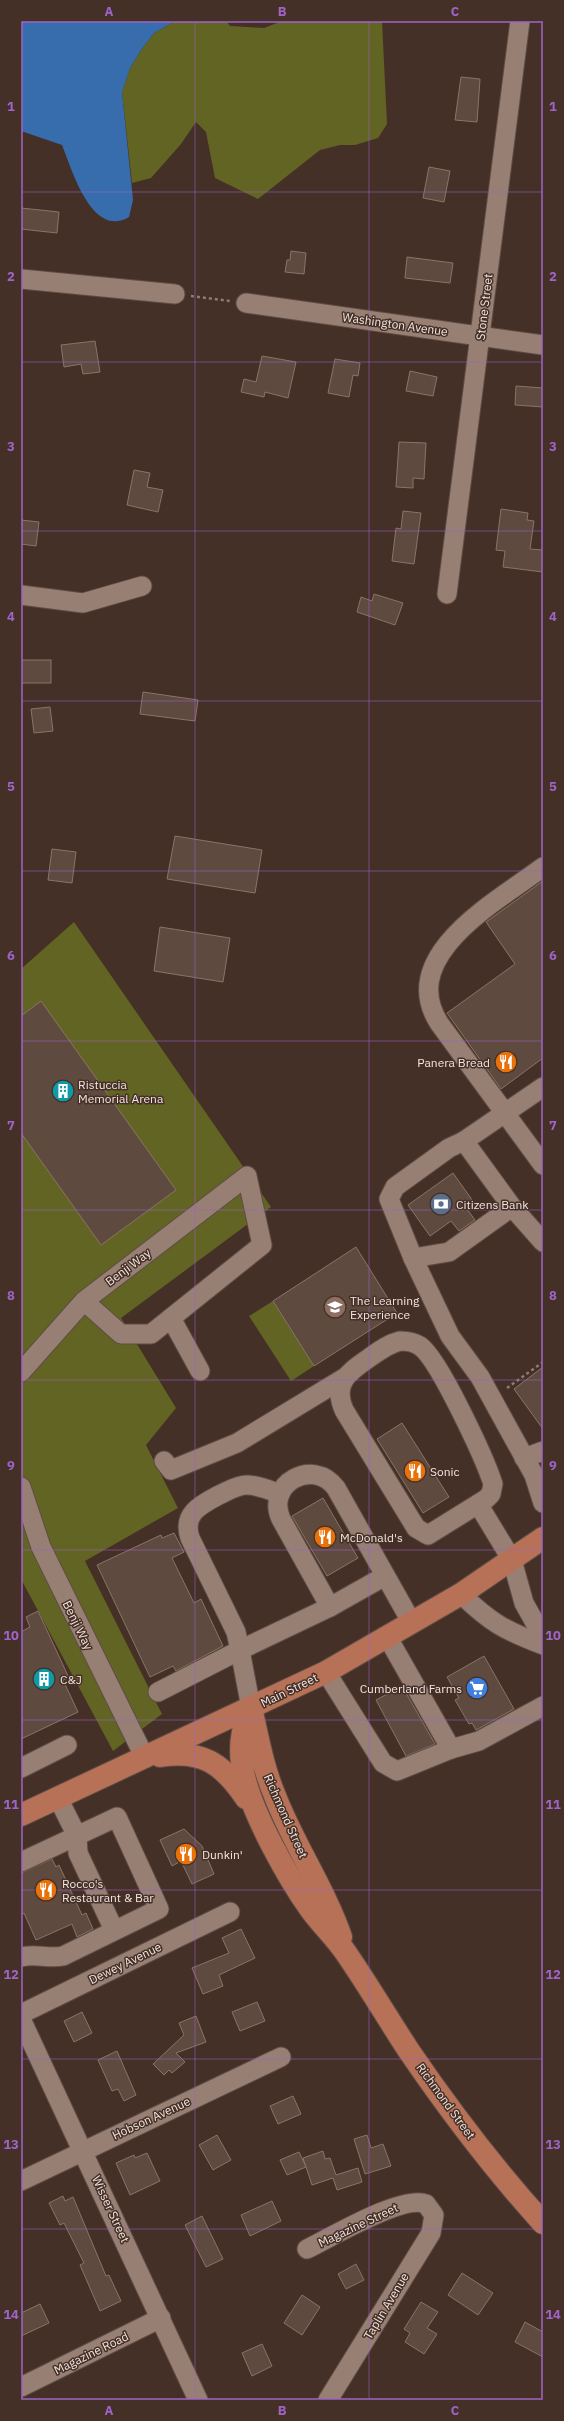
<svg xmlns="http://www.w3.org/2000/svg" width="564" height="2421" font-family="'IBM Plex Sans',sans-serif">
  <rect width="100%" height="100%" fill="#453027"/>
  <g fill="#616422">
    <path d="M 175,21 L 226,21 L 230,26 L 264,28 L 282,21 L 382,21 L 387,124 L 378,138 L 355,145 L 340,145 L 320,150 L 258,199 L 215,178 L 206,132 L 196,122 L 181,144 L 151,178 L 132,183 L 122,92 L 130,68 L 141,50 L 154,33 Z"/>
    <path d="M 74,922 L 271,1207 L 121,1318 L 176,1408 L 146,1445 L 178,1508 L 85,1561 L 162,1714 L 113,1751 L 21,1579 L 21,969 Z"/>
    <path d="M 273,1301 L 314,1366 L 291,1381 L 249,1316 Z"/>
  </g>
  <path fill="#376cad" d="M 21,21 L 175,21 L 154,33 L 141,50 L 130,68 L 122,92 L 133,200 L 129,217 C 92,239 72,170 62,145 L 21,131 Z"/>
  <g fill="#5f4a3f" stroke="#8b7368">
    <path d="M 461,77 L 480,79 L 477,122 L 455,120 Z"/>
    <path d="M 429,167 L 450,171 L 444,202 L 423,198 Z"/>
    <path d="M 21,208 L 59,212 L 57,233 L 21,229 Z"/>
    <path d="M 291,251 L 306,253 L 304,274 L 285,272 L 287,260 L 290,260 Z"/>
    <path d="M 407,257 L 453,263 L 450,283 L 405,278 Z"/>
    <path d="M 95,341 L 100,372 L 83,374 L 81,364 L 64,367 L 61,345 Z"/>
    <path d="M 262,356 L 296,362 L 288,398 L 265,392 L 264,397 L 241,392 L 244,379 L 256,382 Z"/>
    <path d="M 335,359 L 360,363 L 358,376 L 353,375 L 349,397 L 328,393 Z"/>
    <path d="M 410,371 L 437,377 L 433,396 L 406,391 Z"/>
    <path d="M 516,386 L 543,388 L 543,407 L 515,405 Z"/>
    <path d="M 399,442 L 426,443 L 424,479 L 413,478 L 413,488 L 396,487 Z"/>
    <path d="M 134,470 L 150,473 L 147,487 L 163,490 L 158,512 L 127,505 Z"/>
    <path d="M 501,509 L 528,513 L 527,520 L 534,521 L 530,549 L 543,550 L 543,572 L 503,567 L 505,551 L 496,550 Z"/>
    <path d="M 403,511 L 421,513 L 414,564 L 392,561 L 396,528 L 401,529 Z"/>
    <path d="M 21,520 L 39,522 L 36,546 L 21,544 Z"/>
    <path d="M 374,594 L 403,603 L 395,625 L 357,612 L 361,597 L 372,601 Z"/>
    <rect x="21" y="660" width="30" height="23"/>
    <path d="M 143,692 L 198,700 L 195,721 L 140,714 Z"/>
    <path d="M 50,707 L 53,731 L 34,733 L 31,709 Z"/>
    <path d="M 175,836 L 262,850 L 255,893 L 167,879 Z"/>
    <path d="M 52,849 L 76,852 L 72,883 L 48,880 Z"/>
    <path d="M 543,881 L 543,1058 L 501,1089 L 447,1013 L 515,964 L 486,922 Z"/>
    <path d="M 160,927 L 230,938 L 223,982 L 154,971 Z"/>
    <path d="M 41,1001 L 176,1190 L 101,1245 L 21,1133 L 21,1016 Z"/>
    <path d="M 453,1173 L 475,1204 L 467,1209 L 475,1220 L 459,1231 L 451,1221 L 430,1236 L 408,1205 Z"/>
    <path d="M 356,1247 L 397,1313 L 314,1366 L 273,1301 Z"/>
    <path d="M 543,1367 L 543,1429 L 514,1389 Z"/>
    <path d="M 402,1423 L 449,1497 L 423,1513 L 377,1439 Z"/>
    <path d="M 323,1498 L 358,1558 L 327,1576 L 292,1516 Z"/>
    <path d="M 174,1533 L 184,1552 L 172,1558 L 194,1603 L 201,1599 L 223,1646 L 176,1671 L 173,1666 L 150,1677 L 97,1565 L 161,1535 L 162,1538 Z"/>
    <path d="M 38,1611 L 69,1678 L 63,1680 L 78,1712 L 21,1739 L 21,1632 L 30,1627 L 26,1617 Z"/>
    <path d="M 484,1656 L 514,1709 L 476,1730 L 472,1723 L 469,1724 L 455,1700 L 459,1698 L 447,1677 Z"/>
    <path d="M 402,1686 L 435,1744 L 406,1756 L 376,1700 Z"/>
    <path d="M 184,1829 L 202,1846 L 214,1874 L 192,1884 L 181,1861 L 172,1866 L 160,1840 Z"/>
    <path d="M 52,1859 L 56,1867 L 59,1865 L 82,1915 L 86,1913 L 93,1929 L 77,1937 L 72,1924 L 36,1940 L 24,1913 L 21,1915 L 21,1873 Z"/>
    <path d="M 241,1929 L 255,1958 L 219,1975 L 223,1986 L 203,1994 L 192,1968 L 229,1953 L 222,1938 Z"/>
    <path d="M 257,2002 L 265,2021 L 240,2031 L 232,2012 Z"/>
    <path d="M 82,2012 L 92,2033 L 74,2042 L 64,2021 Z"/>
    <path d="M 196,2016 L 206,2042 L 176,2053 L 185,2062 L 172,2073 L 169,2070 L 164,2075 L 153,2064 L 184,2035 L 179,2023 Z"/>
    <path d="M 117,2051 L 136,2095 L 124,2101 L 118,2089 L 112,2091 L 98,2060 Z"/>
    <path d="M 293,2096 L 301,2114 L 278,2124 L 270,2106 Z"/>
    <path d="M 217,2135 L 231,2160 L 213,2170 L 199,2145 Z"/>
    <path d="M 367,2135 L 371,2148 L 383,2144 L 391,2166 L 365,2174 L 354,2139 Z"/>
    <path d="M 323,2151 L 325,2159 L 330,2158 L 336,2175 L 358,2168 L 362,2182 L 337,2190 L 333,2178 L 312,2185 L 303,2158 Z"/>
    <path d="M 299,2152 L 306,2167 L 287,2175 L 280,2160 Z"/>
    <path d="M 147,2153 L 160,2181 L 130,2195 L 116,2163 L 134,2155 L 135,2158 Z"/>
    <path d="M 63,2196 L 65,2201 L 73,2197 L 106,2276 L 109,2275 L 121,2301 L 100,2311 L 80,2265 L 84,2263 L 64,2223 L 60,2225 L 49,2203 Z"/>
    <path d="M 272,2201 L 281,2221 L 250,2236 L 241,2215 Z"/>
    <path d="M 202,2216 L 223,2259 L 206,2267 L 185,2225 Z"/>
    <path d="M 356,2264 L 364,2280 L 346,2289 L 338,2274 Z"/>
    <path d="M 462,2273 L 493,2293 L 478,2315 L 448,2295 Z"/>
    <path d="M 302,2295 L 320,2307 L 302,2335 L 284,2323 Z"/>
    <path d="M 421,2302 L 438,2312 L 427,2328 L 437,2334 L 424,2354 L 405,2342 L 410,2333 L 404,2329 Z"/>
    <path d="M 40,2304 L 49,2323 L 21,2336 L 21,2313 Z"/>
    <path d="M 525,2322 L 543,2332 L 543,2357 L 515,2342 Z"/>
    <path d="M 262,2344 L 272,2366 L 252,2376 L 242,2353 Z"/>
  </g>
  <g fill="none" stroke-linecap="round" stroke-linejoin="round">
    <g stroke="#5f4d46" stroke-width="21">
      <g id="minor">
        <path d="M 21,279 L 175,294"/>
        <path d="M 246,303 L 543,345"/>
        <path d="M 447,594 L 520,21"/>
        <path d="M 21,595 L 83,603 L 142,586"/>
        <path d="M 543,867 C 498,901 396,955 439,1023 L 543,1165"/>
        <path d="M 543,1087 L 464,1141 L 449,1148 L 395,1187 L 389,1199 L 413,1258 L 450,1336 L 480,1377 L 534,1475 L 543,1503"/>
        <path d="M 464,1141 L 512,1207 L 543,1242"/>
        <path d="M 413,1258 L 449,1252 L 512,1207"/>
        <path d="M 171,1318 L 200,1371"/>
        <path d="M 400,1341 C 407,1341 414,1342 420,1346 C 439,1359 485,1459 493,1484 L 491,1494 L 486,1499 L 428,1535 L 416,1528 L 344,1410 C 332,1383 349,1372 369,1358 C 379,1351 388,1344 400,1341 Z"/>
        <path d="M 21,1372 L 84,1301 L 247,1176 L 262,1245 L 151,1334 L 121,1334 L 84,1301"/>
        <path d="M 524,1458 L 543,1451"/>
        <path d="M 164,1461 L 171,1470 L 237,1443 L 344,1378"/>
        <path d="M 21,1487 L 41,1547 L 145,1758"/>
        <path d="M 478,1504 L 512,1560 L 524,1603 L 543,1637"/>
        <path d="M 461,1594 C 491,1623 504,1630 543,1645"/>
        <path d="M 330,1607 L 281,1519 C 265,1484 313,1457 336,1488 L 412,1623"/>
        <path d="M 388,1638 L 451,1749"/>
        <path d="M 326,1672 L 383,1763 L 397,1771 L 451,1749 L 479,1741 L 543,1706"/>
        <path d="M 158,1692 L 240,1650 L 236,1632 L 190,1538 C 182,1514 200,1505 219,1495 C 228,1491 237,1485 247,1485 C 258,1485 269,1490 280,1494"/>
        <path d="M 251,1708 L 240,1650 L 330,1607 L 385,1576"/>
        <path d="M 21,1768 L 67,1745"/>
        <path d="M 58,1798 L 77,1836 L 78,1853 L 114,1930"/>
        <path d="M 21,1862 L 117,1817 L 159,1909 L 63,1956 C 48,1959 35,1953 21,1957"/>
        <path d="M 21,2014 L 230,1912"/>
        <path d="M 21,2019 L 198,2400"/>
        <path d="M 21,2181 L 281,2057"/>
        <path d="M 307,2249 C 330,2238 403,2194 426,2204 L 434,2215 L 431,2233 L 328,2400"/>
        <path d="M 21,2387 L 161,2318"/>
      </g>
    </g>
    <g stroke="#5f4d46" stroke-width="24">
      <g id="major">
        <path d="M 251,1708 C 240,1731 239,1752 244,1776 C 253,1815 288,1878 311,1910 C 322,1925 336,1938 346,1953 C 368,1985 388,2019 409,2051 C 450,2111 494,2169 543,2223"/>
        <path d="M 251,1708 C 258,1738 263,1768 275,1796 C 294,1845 324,1888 341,1937"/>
        <path d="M 160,1756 C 202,1749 223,1764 246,1798"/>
        <path d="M 21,1815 L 326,1672 L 461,1594 L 543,1538"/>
      </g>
    </g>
    <g stroke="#8d7b74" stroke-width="2.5" stroke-dasharray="3 3" stroke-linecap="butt">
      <path d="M 191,296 L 230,301"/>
      <path d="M 507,1388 L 543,1362"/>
    </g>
    <use href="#minor" stroke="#977f74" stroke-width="19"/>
    <use href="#major" stroke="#b77157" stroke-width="22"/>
  </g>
  <path fill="none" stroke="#9f64c9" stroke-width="1" stroke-opacity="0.55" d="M 195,21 L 195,2400M 369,21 L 369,2400M 21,192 L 543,192M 21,362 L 543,362M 21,531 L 543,531M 21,701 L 543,701M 21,871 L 543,871M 21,1041 L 543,1041M 21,1210 L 543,1210M 21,1380 L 543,1380M 21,1550 L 543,1550M 21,1720 L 543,1720M 21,1890 L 543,1890M 21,2059 L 543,2059M 21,2229 L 543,2229"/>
  <defs>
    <g id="restaurant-disc" transform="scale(1.15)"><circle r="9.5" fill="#e8710a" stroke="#453027"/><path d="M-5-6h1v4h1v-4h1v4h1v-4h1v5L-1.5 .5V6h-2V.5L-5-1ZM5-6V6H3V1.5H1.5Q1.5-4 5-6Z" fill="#fff"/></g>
    <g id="building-disc" transform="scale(1.15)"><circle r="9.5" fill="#0f9aa8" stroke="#453027"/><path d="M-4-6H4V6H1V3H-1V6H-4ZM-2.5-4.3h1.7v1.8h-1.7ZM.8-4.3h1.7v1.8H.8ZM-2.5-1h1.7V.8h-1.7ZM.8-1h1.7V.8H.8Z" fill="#fff"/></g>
    <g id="bank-disc" transform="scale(1.15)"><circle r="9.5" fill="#5c6f8a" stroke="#453027"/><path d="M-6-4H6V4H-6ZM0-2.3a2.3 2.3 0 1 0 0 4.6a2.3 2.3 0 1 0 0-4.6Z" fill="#fff"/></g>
    <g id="school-disc" transform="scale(1.15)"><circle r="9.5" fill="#8d6e63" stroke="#453027"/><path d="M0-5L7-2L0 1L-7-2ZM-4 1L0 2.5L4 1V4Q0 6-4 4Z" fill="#fff"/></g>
    <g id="supermarket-disc" transform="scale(1.15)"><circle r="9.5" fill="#3f7fe0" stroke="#453027"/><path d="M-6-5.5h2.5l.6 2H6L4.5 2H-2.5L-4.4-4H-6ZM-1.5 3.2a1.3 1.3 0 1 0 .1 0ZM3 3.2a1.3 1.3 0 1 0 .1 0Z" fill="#fff"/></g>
  </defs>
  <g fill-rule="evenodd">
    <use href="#restaurant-disc" x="506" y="1062"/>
    <use href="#building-disc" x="63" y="1091"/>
    <use href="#bank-disc" x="441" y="1204"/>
    <use href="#school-disc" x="335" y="1307"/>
    <use href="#restaurant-disc" x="415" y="1471"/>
    <use href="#restaurant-disc" x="325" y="1537"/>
    <use href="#building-disc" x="44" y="1679"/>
    <use href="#supermarket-disc" x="477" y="1688"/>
    <use href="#restaurant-disc" x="186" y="1854"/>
    <use href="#restaurant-disc" x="46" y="1890"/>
  </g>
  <g text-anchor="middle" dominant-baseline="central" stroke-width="3" stroke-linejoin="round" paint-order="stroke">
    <g font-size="12" fill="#f3e5e0" stroke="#453027">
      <text transform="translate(484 307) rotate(-83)">Stone Street</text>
      <text transform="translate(395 324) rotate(8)">Washington Avenue</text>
      <text transform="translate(128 1267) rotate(-37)">Benji Way</text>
      <text transform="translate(78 1625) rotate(64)">Benji Way</text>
      <text transform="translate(289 1690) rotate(-26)">Main Street</text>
      <text transform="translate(286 1816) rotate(66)">Richmond Street</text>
      <text transform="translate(125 1963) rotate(-26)">Dewey Avenue</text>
      <text transform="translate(446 2101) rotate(54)">Richmond Street</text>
      <text transform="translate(151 2118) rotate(-25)">Hobson Avenue</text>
      <text transform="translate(111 2209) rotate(65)">Wisser Street</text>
      <text transform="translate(358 2225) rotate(-25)">Magazine Street</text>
      <text transform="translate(386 2306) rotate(-59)">Taplin Avenue</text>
      <text transform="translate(91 2353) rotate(-26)">Magazine Road</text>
    </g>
    <g font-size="12" fill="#f3e5e0" stroke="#453027" text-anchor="start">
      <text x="490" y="1062" text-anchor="end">Panera Bread</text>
      <text x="78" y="1084">Ristuccia<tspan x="78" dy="14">Memorial Arena</tspan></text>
      <text x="456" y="1204">Citizens Bank</text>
      <text x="350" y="1300">The Learning<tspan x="350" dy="14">Experience</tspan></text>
      <text x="430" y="1471">Sonic</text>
      <text x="340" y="1537">McDonald's</text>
      <text x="60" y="1679">C&amp;J</text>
      <text x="462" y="1688" text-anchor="end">Cumberland Farms</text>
      <text x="202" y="1854">Dunkin'</text>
      <text x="62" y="1883">Rocco's<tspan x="62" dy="14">Restaurant &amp; Bar</tspan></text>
    </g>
  </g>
  <rect width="564" height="2421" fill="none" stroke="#453027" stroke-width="44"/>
  <rect x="22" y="22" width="520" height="2377" fill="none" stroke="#9f64c9" stroke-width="1.5"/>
  <g font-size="13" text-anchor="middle" font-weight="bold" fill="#9f64c9">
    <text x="109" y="16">A</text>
    <text x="282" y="16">B</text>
    <text x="455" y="16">C</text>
    <text x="11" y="111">1</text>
    <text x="553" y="111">1</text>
    <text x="11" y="281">2</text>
    <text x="553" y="281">2</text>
    <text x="11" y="451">3</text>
    <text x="553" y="451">3</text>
    <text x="11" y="621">4</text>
    <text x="553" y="621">4</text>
    <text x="11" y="791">5</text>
    <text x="553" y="791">5</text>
    <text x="11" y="960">6</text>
    <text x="553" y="960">6</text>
    <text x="11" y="1130">7</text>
    <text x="553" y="1130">7</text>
    <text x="11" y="1300">8</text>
    <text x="553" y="1300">8</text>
    <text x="11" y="1470">9</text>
    <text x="553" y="1470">9</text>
    <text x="11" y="1640">10</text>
    <text x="553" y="1640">10</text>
    <text x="11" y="1809">11</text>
    <text x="553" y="1809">11</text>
    <text x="11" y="1979">12</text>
    <text x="553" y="1979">12</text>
    <text x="11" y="2149">13</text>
    <text x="553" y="2149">13</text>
    <text x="11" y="2319">14</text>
    <text x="553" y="2319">14</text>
    <text x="109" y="2415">A</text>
    <text x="282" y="2415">B</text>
    <text x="455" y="2415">C</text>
  </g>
</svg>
